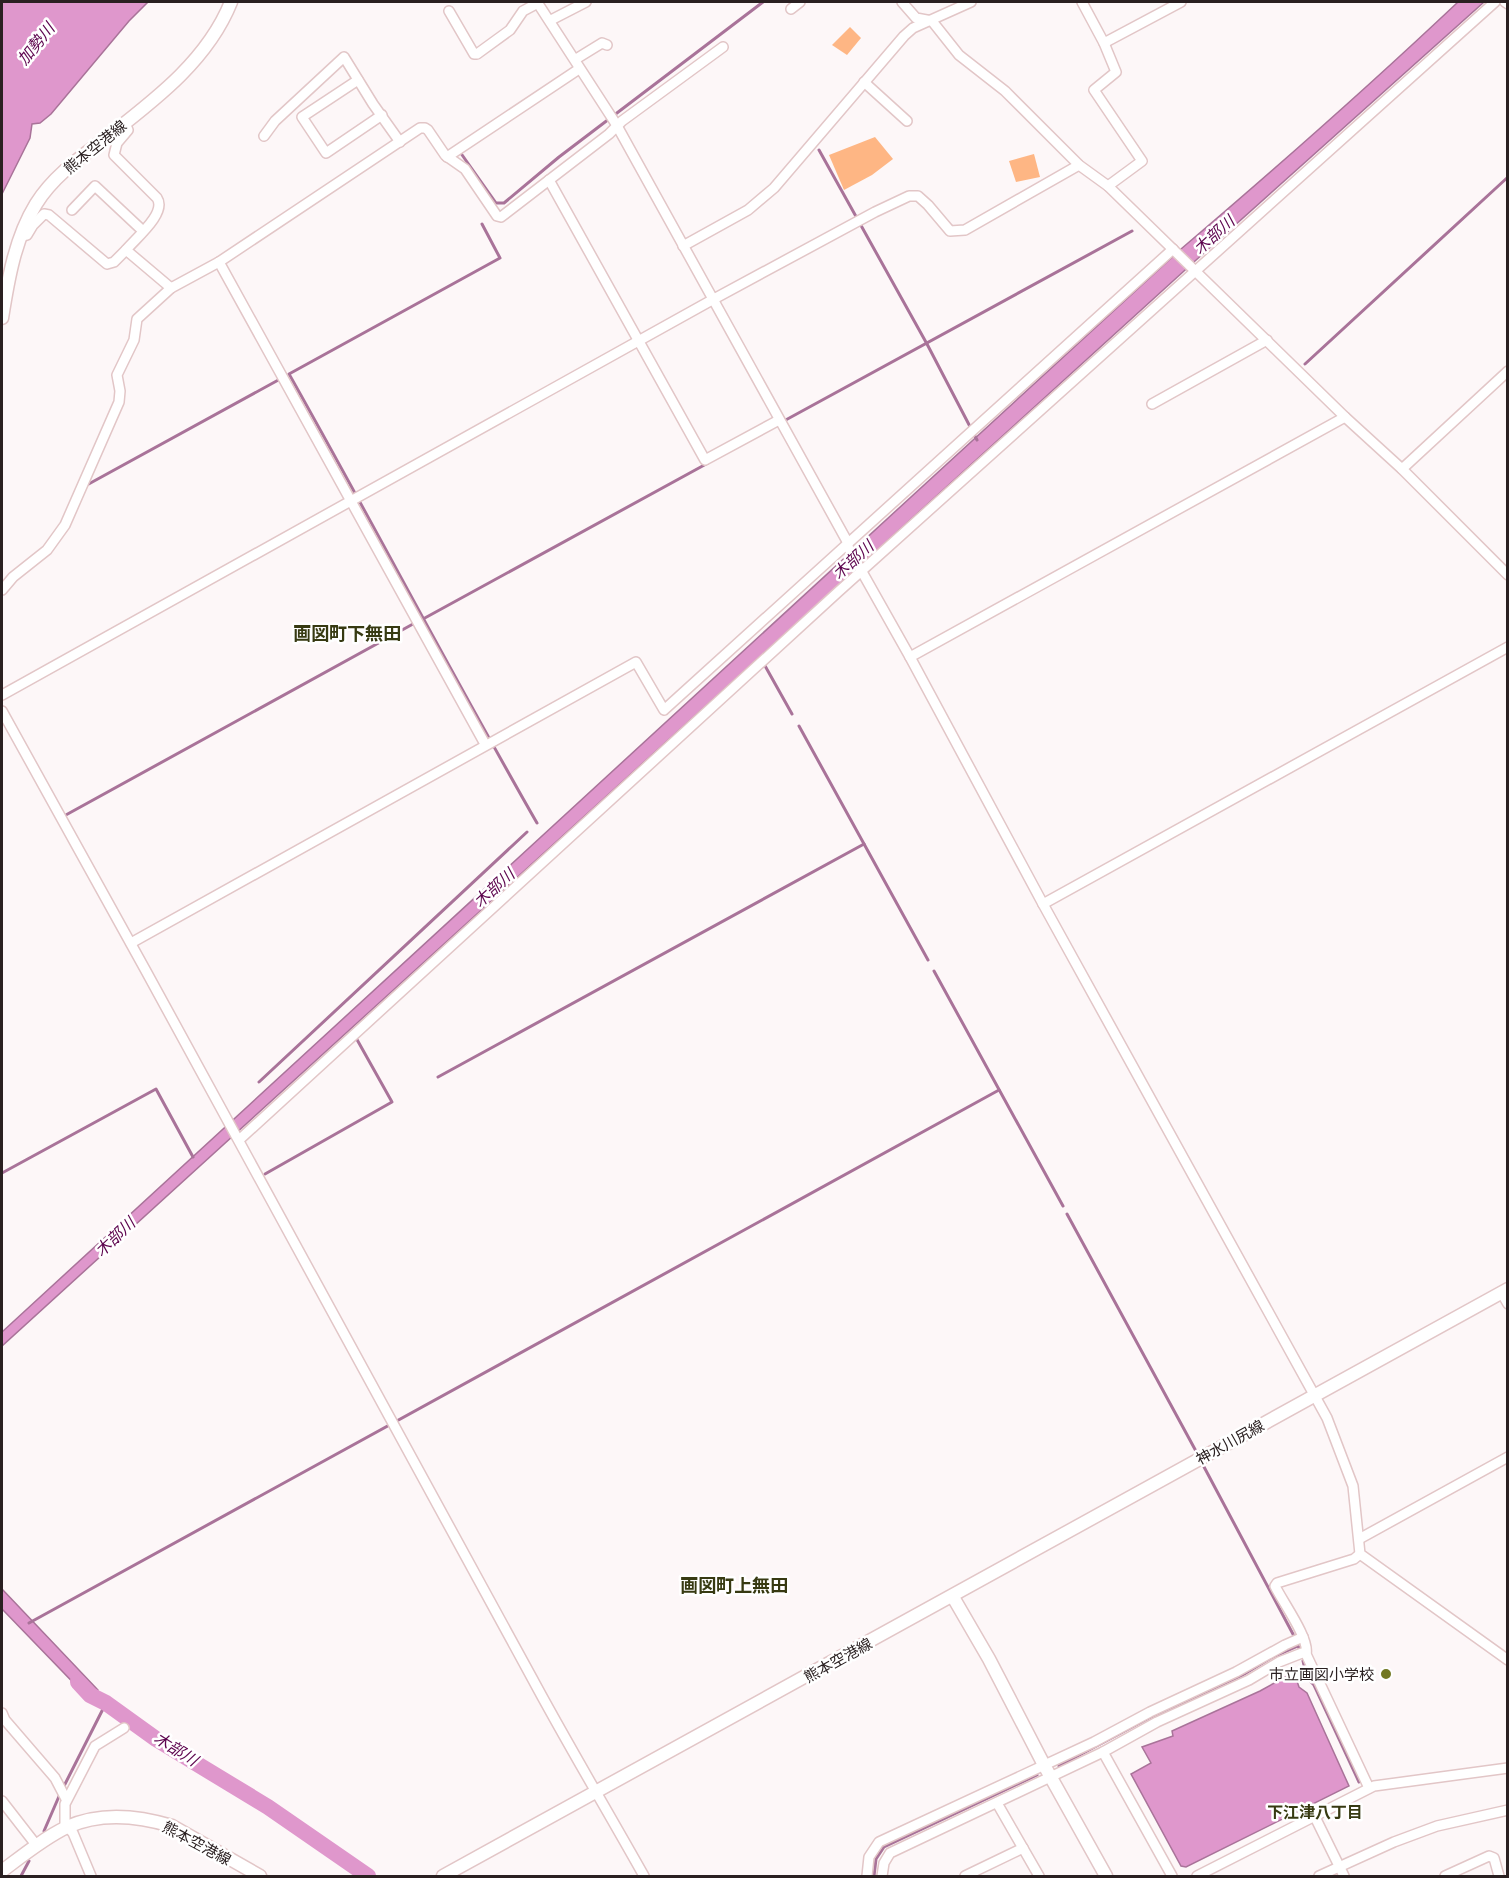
<svg xmlns="http://www.w3.org/2000/svg" width="1509" height="1878" font-family="Montserrat,'Noto Sans JP',sans-serif">
  <rect width="100%" height="100%" fill="#fdf7f8"/>
  <g fill="#feb684">
    <path d="M 850,27 L 861,38 L 847,55 L 832,45 Z"/>
    <path d="M 875,137 L 893,159 L 872,175 L 844,190 L 829,155 Z"/>
    <path d="M 1034,154 L 1040,177 L 1016,182 L 1009,161 Z"/>
  </g>
  <g fill="#df97cc" stroke="#a97399" stroke-width="1.5">
    <path d="M 2,2 L 148,2 L 129,21 L 51,114 L 40,123 L 32,124 L 30,138 L 2,194 Z"/>
    <path d="M 1458,2 L 1484,2 L 1195,261 L 2,1346 L 2,1332 L 1181,249 C 1275,169 1368,87 1458,2 Z"/>
    <path d="M 2,1589 L 98,1690 L 91,1701 L 2,1609 Z"/>
    <path d="M 1294,1672 L 1299,1687 L 1307,1693 L 1349,1786 L 1186,1867 L 1181,1866 L 1131,1774 L 1151,1763 L 1142,1747 L 1173,1736 L 1172,1731 L 1260,1691 Z"/>
  </g>
  <g fill="none" stroke-linecap="round" stroke-linejoin="round">
    <g stroke="#a97399" stroke-width="3">
      <path d="M 819,150 L 927,344 L 977,440"/>
      <path d="M 460,152 L 496,203 L 504,203 L 559,157 L 763,2"/>
      <path d="M 482,224 L 500,258 L 289,374 C 373,523 452,675 537,823"/>
      <path d="M 1305,364 L 1508,177"/>
      <path d="M 782,422 L 1132,231"/>
      <path d="M 85,486 L 282,378"/>
      <path d="M 423,619 L 708,463"/>
      <path d="M 764,664 L 792,714"/>
      <path d="M 799,726 L 928,960"/>
      <path d="M 64,816 L 413,624"/>
      <path d="M 934,971 L 1063,1206"/>
      <path d="M 438,1077 L 864,844"/>
      <path d="M 259,1082 L 527,832"/>
      <path d="M 2,1173 L 156,1089 L 193,1157"/>
      <path d="M 265,1174 L 392,1102 L 355,1036"/>
      <path d="M 1067,1214 L 1197,1453"/>
      <path d="M 1203,1465 L 1294,1636"/>
      <path d="M 29,1623 L 999,1090"/>
      <path d="M 1303,1661 L 1307,1678 L 1314,1685 L 1359,1782"/>
      <path d="M 1059,1766 L 1149,1718 L 1241,1676 L 1271,1658 L 1298,1646 L 1300,1650"/>
      <path d="M 63,1788 L 106,1703"/>
      <path d="M 44,1831 L 60,1794"/>
      <path d="M 21,1876 L 29,1861"/>
      <path d="M 874,1876 L 876,1859 L 884,1847 L 1037,1775"/>
    </g>
    <path stroke="#df97cc" stroke-width="16" d="M 78,1682 L 90,1695 L 106,1703 L 156,1739 L 268,1807 L 368,1876"/>
    <g stroke="#e2c6c7" stroke-width="12">
      <g id="street">
        <path d="M 537,2 L 616,124 L 848,543 L 848,547 L 910,657 L 1043,904 L 1327,1418 L 1353,1486 L 1360,1554 L 1508,1660"/>
        <path d="M 902,2 L 916,18 L 932,21 L 959,55 L 1005,91 L 1079,165 L 1108,186 L 1345,417 L 1402,469 L 1508,575"/>
        <path d="M 1082,2 L 1104,43 L 1116,72 L 1094,90 L 1142,161 L 1108,186"/>
        <path d="M 1505,2 L 1508,4"/>
        <path d="M 791,9 L 800,2"/>
        <path d="M 449,11 L 474,54 L 477,54 L 510,30 L 523,11 L 538,3"/>
        <path d="M 551,20 L 586,2"/>
        <path d="M 1104,43 L 1181,2"/>
        <path d="M 576,59 L 602,43 L 607,45"/>
        <path d="M 358,80 L 302,117 L 326,153 L 382,115"/>
        <path d="M 864,82 L 907,121"/>
        <path d="M 125,123 L 128,130 L 117,143 L 114,155 L 157,198 C 167,213 136,238 126,250"/>
        <path d="M 264,136 L 275,121 L 344,57 L 373,104 L 400,142"/>
        <path d="M 447,157 L 579,69"/>
        <path d="M 549,180 L 705,460 L 779,420"/>
        <path d="M 72,210 L 95,186 L 143,231"/>
        <path d="M 21,236 L 27,235 L 33,225 L 44,214 L 49,215 L 107,264 L 114,262 L 126,250 L 171,288"/>
        <path d="M 683,246 L 748,210 L 774,188 L 904,36 L 913,28 L 971,2"/>
        <path d="M 219,262 L 485,744"/>
        <path d="M 1152,404 L 1267,340"/>
        <path d="M 1402,469 L 1508,371"/>
        <path d="M 2,590 L 13,577 L 47,550 L 65,525 L 119,402 L 120,391 L 117,375 L 134,340 L 137,319 L 171,288 L 219,262 L 420,128 L 425,128 L 428,130 L 445,155 L 465,169 L 497,216 L 501,217 L 609,134 L 622,121 L 723,47"/>
        <path d="M 910,657 L 1345,417"/>
        <path d="M 2,695 L 712,300 L 875,212 L 909,196 L 918,196 L 928,205 L 950,231 L 965,230 L 1079,165"/>
        <path d="M 2,711 C 181,1032 356,1355 532,1678 C 568,1745 607,1810 644,1876"/>
        <path d="M 1043,904 L 1508,647"/>
        <path d="M 131,943 L 636,662 L 664,710 L 1173,249"/>
        <path d="M 239,1140 L 838,592 L 1495,2"/>
        <path d="M 1501,1292 L 1508,1304"/>
        <path d="M 1359,1539 L 1508,1457"/>
        <path d="M 1360,1554 L 1354,1559 L 1277,1583 L 1275,1586 C 1282,1601 1310,1639 1306,1654 L 1369,1788"/>
        <path d="M 2,1713 L 5,1720 L 55,1778 L 66,1799"/>
        <path d="M 1103,1752 L 1172,1876"/>
        <path d="M 2,1801 L 37,1846"/>
        <path d="M 997,1803 L 1039,1876"/>
        <path d="M 1315,1817 L 1344,1876"/>
        <path d="M 91,1876 L 73,1833 L 65,1824 L 65,1804 L 95,1746 L 124,1728"/>
        <path d="M 867,1876 L 869,1857 L 879,1842 L 1094,1742 L 1150,1712 L 1236,1672 L 1285,1645 L 1303,1637"/>
        <path d="M 882,1876 L 884,1863 L 890,1853 L 1103,1752 L 1157,1722 L 1249,1680 L 1279,1662 L 1302,1653 L 1306,1654"/>
        <path d="M 965,1876 L 1023,1848"/>
        <path d="M 1197,1876 L 1374,1786 L 1508,1768"/>
        <path d="M 1319,1876 L 1394,1842 L 1437,1826 L 1508,1810"/>
        <path d="M 1445,1876 L 1489,1856 L 1494,1858 L 1499,1876"/>
      </g>
    </g>
    <g stroke="#e2c6c7" stroke-width="15">
      <g id="secondary">
        <path d="M 2,318 C 8,280 15,238 36,204 C 52,178 78,159 102,141 C 152,102 207,62 231,2"/>
        <path d="M 953,1597 L 989,1659 L 1044,1765 L 1106,1876"/>
        <path d="M 2,1871 C 22,1856 44,1838 67,1827 C 100,1812 139,1816 172,1826 L 260,1876"/>
        <path d="M 443,1876 L 1508,1289"/>
      </g>
    </g>
    <use href="#street" stroke="#fff" stroke-width="9"/>
    <use href="#secondary" stroke="#fff" stroke-width="12"/>
  </g>
  <circle fill="#727822" stroke="#fff" stroke-width="2" cx="1386" cy="1674" r="6"/>
  <g text-anchor="middle" dominant-baseline="central" stroke-width="5" stroke-linejoin="round" paint-order="stroke">
    <g font-size="15" fill="#2a2021" stroke="#fff">
      <text transform="translate(95 147) rotate(-39)">熊本空港線</text>
      <text transform="translate(1230 1442) rotate(-29)">神水川尻線</text>
      <text transform="translate(838 1660) rotate(-29)">熊本空港線</text>
      <text transform="translate(197 1843) rotate(28)">熊本空港線</text>
    </g>
    <g font-size="15" fill="#2a2021" stroke="#fff" text-anchor="end">
      <text x="1374" y="1674">市立画図小学校</text>
    </g>
    <g font-size="16" font-style="italic" fill="#5c034d" stroke="#fff">
      <text transform="translate(36 44) rotate(-51)">加勢川</text>
      <text transform="translate(1214 235) rotate(-42)">木部川</text>
      <text transform="translate(853 560) rotate(-42)">木部川</text>
      <text transform="translate(494 888) rotate(-42)">木部川</text>
      <text transform="translate(115 1237) rotate(-43)">木部川</text>
      <text transform="translate(176 1749) rotate(32)">木部川</text>
    </g>
    <g font-size="16" font-weight="bold" fill="#373a12" stroke="#fff">
      <text x="1315" y="1812">下江津八丁目</text>
    </g>
    <g font-size="18" font-weight="bold" fill="#373a12" stroke="#fff">
      <text x="347" y="634">画図町下無田</text>
      <text x="734" y="1586">画図町上無田</text>
    </g>
  </g>
  <rect width="1509" height="1878" fill="none" stroke="#2a2021" stroke-width="6"/>
</svg>
